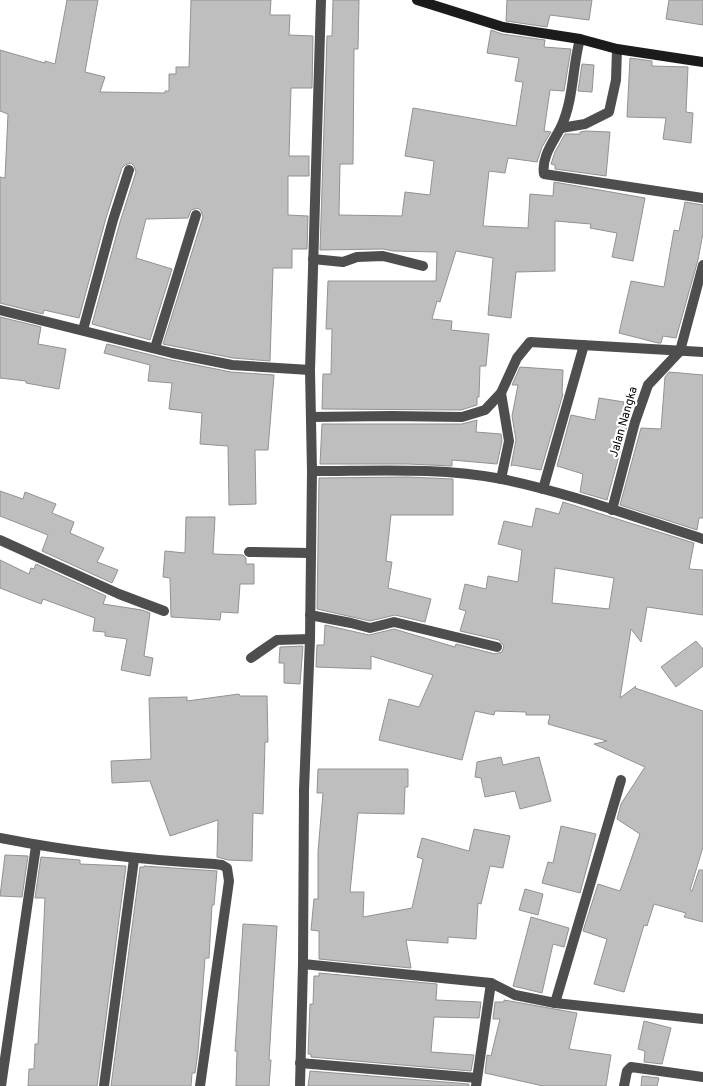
<svg xmlns="http://www.w3.org/2000/svg" width="703" height="1086" font-family="Overpass,sans-serif">
  <rect width="100%" height="100%" fill="#fff"/>
  <g fill="#bebebe" stroke="#929292" fill-rule="evenodd">
    <path d="M 67,0 L 98,0 L 85,72 L 105,77 L 100,92 L 165,93 L 165,91 L 169,91 L 169,74 L 176,74 L 176,67 L 189,67 L 191,0 L 271,0 L 270,15 L 290,15 L 289,35 L 313,36 L 312,88 L 291,88 L 289,156 L 309,156 L 309,176 L 288,176 L 288,215 L 308,216 L 307,249 L 292,249 L 292,268 L 273,268 L 270,361 L 233,358 L 163,344 L 203,217 L 201,211 L 198,208 L 191,210 L 188,218 L 146,219 L 136,258 L 172,269 L 150,340 L 92,324 L 120,222 L 136,172 L 134,166 L 131,163 L 125,165 L 122,168 L 106,218 L 79,318 L 44,310 L 43,314 L 0,303 L 0,177 L 5,178 L 8,114 L 0,111 L 0,50 L 45,63 L 45,61 L 55,64 Z"/>
    <path d="M 333,0 L 359,0 L 358,49 L 354,49 L 353,164 L 340,164 L 339,215 L 402,216 L 405,192 L 430,195 L 434,161 L 405,156 L 413,108 L 516,126 L 523,82 L 515,81 L 519,58 L 487,53 L 491,30 L 502,34 L 545,40 L 544,47 L 571,49 L 564,91 L 550,90 L 544,131 L 551,132 L 542,147 L 537,162 L 508,158 L 505,173 L 489,171 L 483,226 L 528,228 L 530,194 L 553,196 L 554,182 L 645,198 L 633,261 L 612,257 L 617,233 L 590,228 L 591,224 L 555,221 L 555,271 L 516,272 L 511,318 L 488,315 L 493,258 L 456,251 L 440,302 L 437,301 L 432,319 L 452,321 L 451,330 L 489,334 L 486,366 L 480,366 L 479,397 L 477,397 L 477,405 L 461,410 L 322,409 L 323,374 L 331,374 L 332,329 L 326,329 L 328,281 L 436,281 L 437,252 L 393,251 L 383,249 L 320,250 L 327,36 L 332,36 Z"/>
    <path d="M 507,0 L 592,0 L 589,20 L 550,15 L 547,27 L 506,21 Z"/>
    <path d="M 669,0 L 703,0 L 703,25 L 666,19 Z"/>
    <path d="M 630,58 L 652,61 L 652,66 L 688,67 L 686,112 L 693,113 L 691,143 L 663,139 L 666,118 L 627,117 Z"/>
    <path d="M 582,64 L 594,65 L 592,92 L 578,91 Z"/>
    <path d="M 586,131 L 610,132 L 606,176 L 555,169 L 555,165 L 551,164 L 555,152 L 565,134 L 580,134 L 580,132 Z"/>
    <path d="M 685,202 L 703,205 L 703,233 L 698,260 L 676,338 L 663,336 L 661,343 L 658,343 L 619,333 L 631,281 L 664,287 L 674,230 L 679,231 Z"/>
    <path d="M 0,317 L 41,327 L 38,344 L 66,349 L 59,389 L 26,383 L 26,381 L 0,378 Z"/>
    <path d="M 107,344 L 171,360 L 231,372 L 274,375 L 268,450 L 255,450 L 256,504 L 229,505 L 228,446 L 200,444 L 202,413 L 169,409 L 172,383 L 148,381 L 150,365 L 104,353 Z"/>
    <path d="M 520,367 L 563,370 L 562,393 L 563,394 L 541,470 L 513,465 L 511,466 L 516,440 L 512,416 L 518,385 L 512,385 Z"/>
    <path d="M 669,372 L 703,375 L 703,518 L 699,518 L 697,530 L 620,505 L 641,428 L 661,429 L 665,377 Z"/>
    <path d="M 599,398 L 624,402 L 620,426 L 627,426 L 607,500 L 580,492 L 583,474 L 557,466 L 571,415 L 595,420 Z"/>
    <path d="M 477,420 L 476,432 L 501,434 L 502,441 L 497,464 L 452,460 L 452,466 L 408,464 L 320,464 L 322,424 L 462,424 Z"/>
    <path d="M 407,477 L 453,479 L 453,515 L 391,515 L 386,561 L 392,562 L 388,588 L 431,599 L 425,622 L 395,615 L 370,621 L 317,609 L 319,478 Z"/>
    <path d="M 0,491 L 23,499 L 25,492 L 56,504 L 52,513 L 74,522 L 70,533 L 104,548 L 97,562 L 118,570 L 112,583 L 42,551 L 48,535 L 0,516 Z"/>
    <path d="M 563,502 L 694,543 L 689,569 L 703,570 L 703,615 L 647,607 L 641,642 L 631,629 L 620,698 L 636,686 L 635,688 L 703,711 L 703,847 L 690,890 L 692,891 L 699,870 L 703,870 L 703,922 L 684,917 L 686,913 L 654,904 L 647,926 L 644,925 L 624,992 L 594,984 L 607,939 L 583,931 L 598,884 L 620,891 L 640,834 L 617,819 L 621,804 L 645,767 L 594,744 L 607,741 L 548,724 L 550,715 L 526,715 L 526,712 L 495,711 L 494,715 L 475,711 L 462,760 L 379,740 L 389,699 L 419,707 L 433,675 L 371,656 L 371,669 L 316,667 L 317,645 L 324,645 L 325,625 L 369,635 L 394,629 L 455,647 L 456,644 L 495,654 L 502,652 L 504,646 L 499,640 L 460,631 L 466,611 L 459,609 L 465,584 L 486,589 L 488,576 L 518,582 L 522,550 L 498,544 L 504,521 L 532,527 L 536,508 L 559,514 ZM 555,568 L 614,578 L 609,609 L 552,603 Z"/>
    <path d="M 186,517 L 215,517 L 213,554 L 243,555 L 246,558 L 246,564 L 254,564 L 254,584 L 240,584 L 238,613 L 221,612 L 220,620 L 171,617 L 170,578 L 163,577 L 165,551 L 185,553 Z"/>
    <path d="M 0,560 L 29,574 L 31,568 L 34,569 L 36,564 L 106,596 L 103,604 L 142,610 L 150,613 L 144,656 L 153,658 L 150,676 L 121,670 L 127,639 L 105,636 L 105,632 L 93,631 L 95,618 L 43,599 L 41,604 L 0,588 Z"/>
    <path d="M 696,641 L 703,649 L 703,666 L 676,687 L 661,667 Z"/>
    <path d="M 303,646 L 300,684 L 284,683 L 284,663 L 279,663 L 280,647 Z"/>
    <path d="M 239,694 L 240,696 L 267,696 L 268,742 L 265,742 L 263,814 L 253,813 L 252,861 L 228,860 L 217,857 L 218,820 L 170,836 L 150,781 L 112,783 L 111,761 L 151,759 L 149,698 L 187,697 L 187,701 Z"/>
    <path d="M 501,757 L 503,765 L 539,757 L 551,801 L 520,809 L 515,791 L 485,797 L 481,778 L 475,777 L 477,762 Z"/>
    <path d="M 318,769 L 408,769 L 408,787 L 405,787 L 404,814 L 358,813 L 350,892 L 364,892 L 363,917 L 412,908 L 423,859 L 417,857 L 422,838 L 469,851 L 474,829 L 510,836 L 503,868 L 490,866 L 481,904 L 478,903 L 476,939 L 448,937 L 448,943 L 406,940 L 411,968 L 319,959 L 319,931 L 311,930 L 314,899 L 318,899 L 318,852 L 323,793 L 317,793 Z"/>
    <path d="M 561,826 L 596,834 L 580,893 L 542,883 L 548,862 L 553,863 Z"/>
    <path d="M 5,855 L 28,856 L 22,897 L 0,896 Z"/>
    <path d="M 41,857 L 80,860 L 80,864 L 126,866 L 97,1086 L 28,1086 L 29,1069 L 34,1069 L 35,1044 L 38,1044 L 45,898 L 35,898 Z"/>
    <path d="M 144,866 L 217,871 L 214,905 L 212,905 L 209,958 L 205,958 L 198,1052 L 195,1073 L 192,1073 L 191,1086 L 111,1086 L 140,867 L 144,867 Z"/>
    <path d="M 525,889 L 543,894 L 538,915 L 519,910 Z"/>
    <path d="M 531,917 L 569,928 L 564,947 L 553,944 L 542,993 L 513,986 Z"/>
    <path d="M 243,924 L 277,926 L 269,1060 L 271,1060 L 269,1086 L 236,1086 L 237,1051 L 235,1051 Z"/>
    <path d="M 319,973 L 437,984 L 436,1000 L 481,1002 L 479,1018 L 434,1017 L 431,1052 L 474,1055 L 471,1071 L 311,1057 L 311,1054 L 308,1054 L 310,1004 L 313,1004 L 314,976 L 319,976 Z"/>
    <path d="M 504,1000 L 577,1013 L 569,1049 L 611,1055 L 606,1086 L 543,1086 L 485,1073 L 487,1055 L 491,1056 L 500,1019 L 493,1019 L 495,1002 L 504,1002 Z"/>
    <path d="M 644,1021 L 671,1028 L 662,1064 L 644,1062 L 645,1051 L 638,1049 Z"/>
    <path d="M 310,1071 L 469,1084 L 469,1086 L 308,1086 Z"/>
    <path d="M 642,1076 L 659,1078 L 657,1086 L 641,1086 Z"/>
  </g>
  <g fill="none" stroke-linecap="round" stroke-linejoin="round">
    <g stroke="#4e4e4e" stroke-width="10">
      <path d="M 580,39 C 572,68 574,99 561,127 C 554,141 541,157 544,174 L 703,198"/>
      <path d="M 561,128 L 585,124 L 609,112 L 616,80 L 617,49"/>
      <path d="M 313,259 L 343,262 L 357,257 L 383,256 L 423,266"/>
      <path d="M 0,310 L 172,353 L 232,365 L 310,370"/>
      <path d="M 83,330 L 113,220 L 129,170"/>
      <path d="M 155,348 L 196,215"/>
      <path d="M 501,393 L 509,441 L 501,479"/>
      <path d="M 311,417 L 391,416 L 462,417 L 485,410 L 501,393 L 517,358 L 530,342 L 703,352"/>
      <path d="M 312,471 C 376,471 439,467 502,479 C 570,493 637,518 703,539"/>
      <path d="M 543,489 L 584,345"/>
      <path d="M 612,510 L 635,422 L 648,385 L 680,351 L 703,265"/>
      <path d="M 0,540 L 119,594 L 164,611"/>
      <path d="M 249,552 L 310,553"/>
      <path d="M 310,615 L 351,623 L 370,628 L 394,622 L 497,647"/>
      <path d="M 251,658 L 277,640 L 310,639"/>
      <path d="M 0,838 C 71,852 142,860 214,864 L 222,865 L 227,868 L 229,881 L 200,1086"/>
      <path d="M 303,964 L 491,983 L 515,995 L 555,1003 L 703,1019"/>
      <path d="M 555,1003 L 621,780"/>
      <path d="M 300,1063 L 477,1078"/>
      <path d="M 1,1086 L 36,846"/>
      <path d="M 104,1086 L 134,859"/>
      <path d="M 300,1086 L 303,964 L 304,790 L 310,639 L 312,471 L 310,370 L 321,0"/>
      <path d="M 476,1086 L 491,983"/>
      <path d="M 624,1086 L 627,1071 L 631,1067 L 703,1077"/>
    </g>
    <path stroke="#1b1b1b" stroke-width="10" d="M 417,0 L 503,27 L 580,39 L 617,49 L 703,62"/>
  </g>
  <g text-anchor="middle" dominant-baseline="central" stroke-width="4.5" stroke-linejoin="round" paint-order="stroke">
    <g font-size="12" fill="#000" stroke="#fff">
      <text transform="translate(624 422) rotate(-74)">Jalan Nangka</text>
    </g>
  </g>
</svg>
